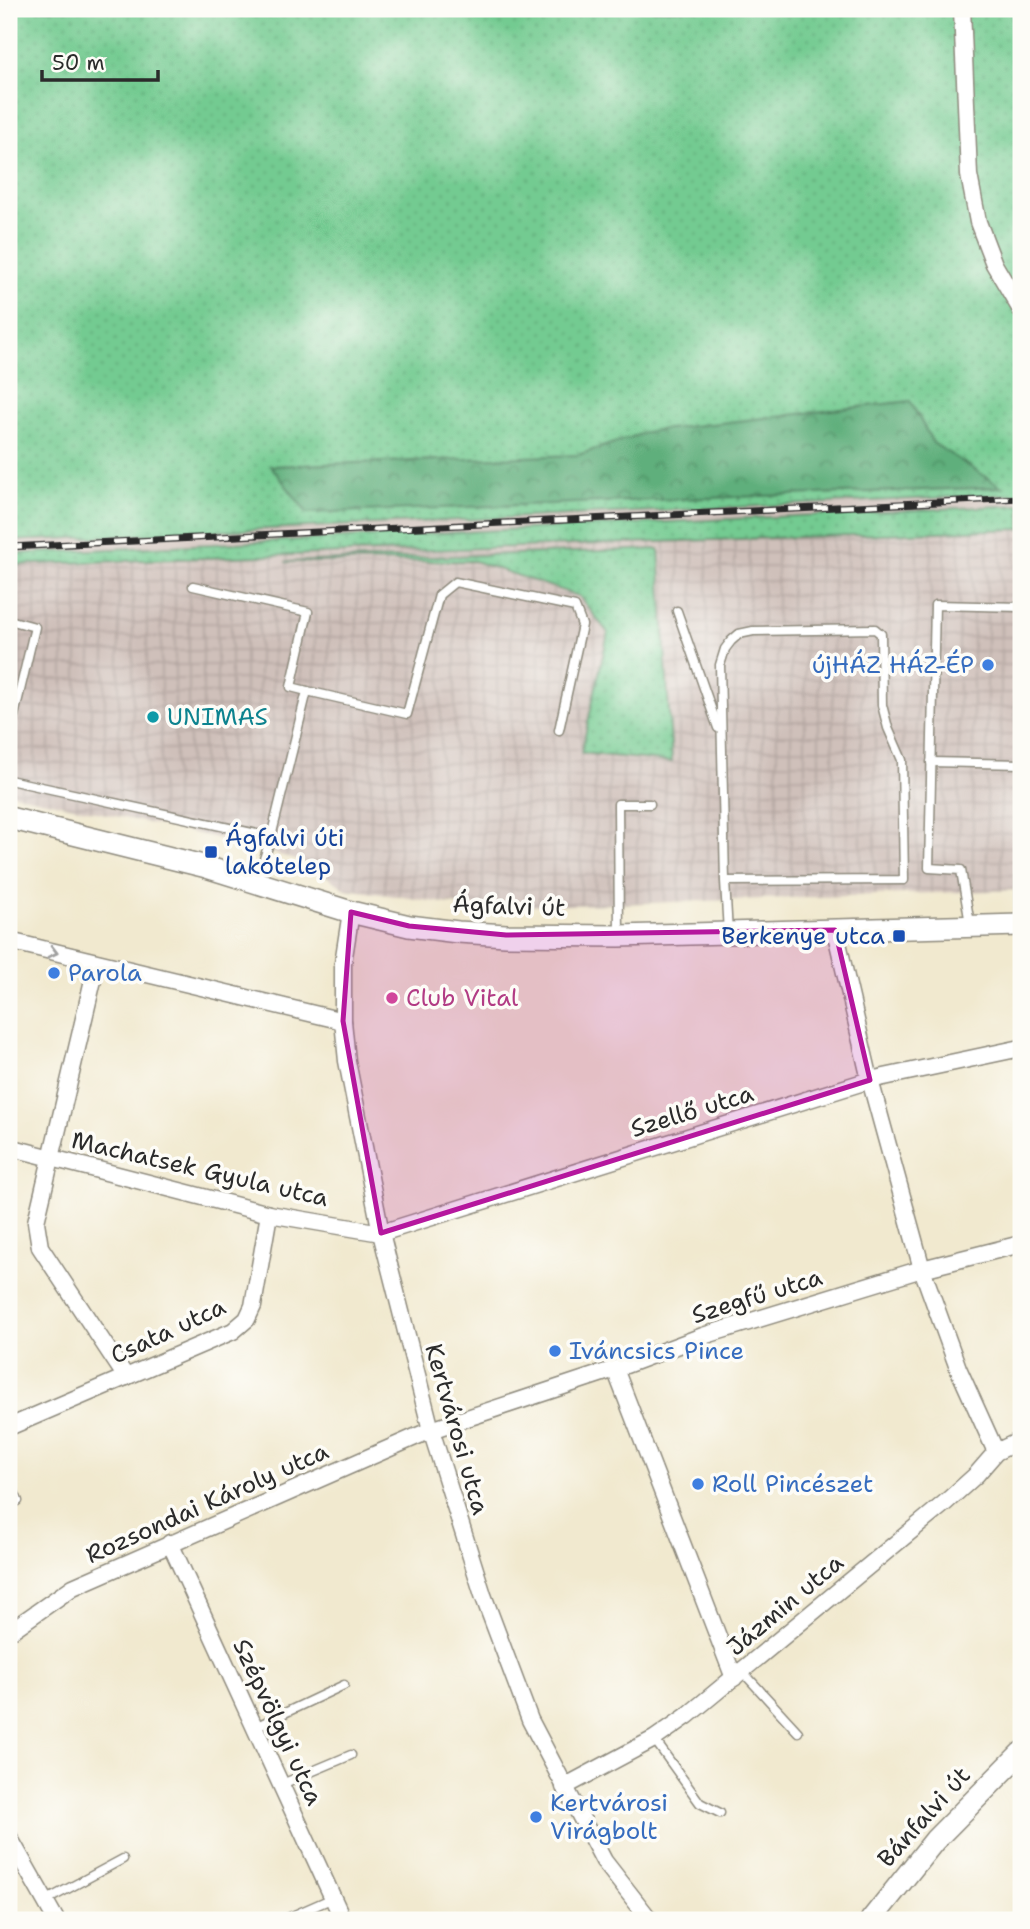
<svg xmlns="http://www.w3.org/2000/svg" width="1030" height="1929" font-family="'Shantell Sans',sans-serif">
  <defs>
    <pattern id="industrial-grid" width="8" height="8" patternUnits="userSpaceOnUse" patternTransform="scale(1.75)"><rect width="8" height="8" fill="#cfc0ba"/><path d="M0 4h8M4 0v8" fill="none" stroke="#b2a5a0"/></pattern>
    <pattern id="grass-dots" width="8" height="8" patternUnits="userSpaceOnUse" patternTransform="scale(1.75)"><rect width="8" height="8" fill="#73cb91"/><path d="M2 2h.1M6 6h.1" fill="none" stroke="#64ae7d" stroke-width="1.8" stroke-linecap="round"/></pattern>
    <pattern id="forest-crowns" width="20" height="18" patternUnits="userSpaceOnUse" patternTransform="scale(1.75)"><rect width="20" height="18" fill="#5eaf7b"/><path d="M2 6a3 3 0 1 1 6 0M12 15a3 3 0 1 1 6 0" fill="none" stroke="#4e8f65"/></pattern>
  </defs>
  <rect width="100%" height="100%" fill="#fdfcf7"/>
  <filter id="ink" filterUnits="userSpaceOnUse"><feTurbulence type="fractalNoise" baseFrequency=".0143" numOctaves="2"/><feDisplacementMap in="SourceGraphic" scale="14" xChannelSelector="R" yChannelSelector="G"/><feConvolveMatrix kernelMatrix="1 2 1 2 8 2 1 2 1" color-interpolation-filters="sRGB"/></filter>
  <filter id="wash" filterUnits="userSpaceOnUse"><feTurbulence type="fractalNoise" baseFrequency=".00686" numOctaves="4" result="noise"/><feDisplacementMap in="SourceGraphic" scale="28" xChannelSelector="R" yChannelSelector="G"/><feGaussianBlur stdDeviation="1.57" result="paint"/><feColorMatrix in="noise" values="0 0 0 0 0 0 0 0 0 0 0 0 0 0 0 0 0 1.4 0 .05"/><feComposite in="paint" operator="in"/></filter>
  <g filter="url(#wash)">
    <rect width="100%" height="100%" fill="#f1e9cf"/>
    <path fill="url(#industrial-grid)" d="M 1021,529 L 1021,890 L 613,904 L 473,907 L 346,889 L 308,864 L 245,844 L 9,793 L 9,565 Z"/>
    <path fill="#cfc0ba" d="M 1021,494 L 1021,505 L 9,554 L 9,541 Z"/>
    <g fill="url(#grass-dots)" stroke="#4f7b5e" stroke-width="2">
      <path d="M 9,9 L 1021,9 L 1021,494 L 9,541 Z"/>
      <path d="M 1021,505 L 1021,529 L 9,565 L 9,554 Z"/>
      <path d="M 659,549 L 672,762 L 581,753 L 608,633 L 579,596 L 474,561 L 285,562 Z"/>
    </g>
    <path fill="url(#forest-crowns)" stroke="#446d53" stroke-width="2" d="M 910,401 L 933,443 L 1002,487 L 307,513 L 271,466 L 578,455 L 650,431 Z"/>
  </g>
  <g filter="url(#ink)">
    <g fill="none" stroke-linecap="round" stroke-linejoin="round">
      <g stroke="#8e8a7d" stroke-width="11">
        <g id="service">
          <path d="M 193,586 L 308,612 L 291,687 L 307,691 L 271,837 L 257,881"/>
          <path d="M 677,611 L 718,728"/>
          <path d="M 9,620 L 35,627 L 9,737"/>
          <path d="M 307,691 L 407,714 L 439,595 L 455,582 L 575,607 L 582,625 L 559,730"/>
          <path d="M 931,762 L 1021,764"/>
          <path d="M 9,780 L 271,837"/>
          <path d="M 725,881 L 904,880 L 902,760 L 888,728 L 882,705 L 881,634 L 875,629 L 753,631 L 739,634 L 731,641 L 725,649 L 720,665 L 725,881 L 728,933"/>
          <path d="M 970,924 L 961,870 L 929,868 L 935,605 L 1021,607"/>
          <path d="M 1020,925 L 1020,845"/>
          <path d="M 619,936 L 618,804 L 650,804"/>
          <path d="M 9,1481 L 18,1501"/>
          <path d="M 742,1671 L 798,1732"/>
          <path d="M 255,1727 L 344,1685"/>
          <path d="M 654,1739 L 700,1803 L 720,1813"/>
          <path d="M 282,1784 L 351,1755"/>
          <path d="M 45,1901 L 123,1859"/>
          <path d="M 283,1920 L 333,1898"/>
        </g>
      </g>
      <g stroke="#8e8a7d" stroke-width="19">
        <g id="minor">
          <path d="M 962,9 L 969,175 L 978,222 L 994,264 L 1021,310"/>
          <path d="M 351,912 L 343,963 L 343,1021 L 347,1061 L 381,1233 L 431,1430 L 483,1595 L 530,1720 L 604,1861 L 650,1920"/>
          <path d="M 835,930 L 870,1080 L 922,1269 L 958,1368 L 996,1452"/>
          <path d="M 9,941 L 343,1021"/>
          <path d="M 97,963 L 36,1222 L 40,1247 L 126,1377"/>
          <path d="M 9,1147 L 269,1214 L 381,1233 L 870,1080 L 1021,1048"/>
          <path d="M 615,1369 L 734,1678"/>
          <path d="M 9,1427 L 233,1331 L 247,1319 L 253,1306 L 269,1214"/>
          <path d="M 170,1543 L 343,1920"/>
          <path d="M 9,1632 L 73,1587 L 431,1430 L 615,1369 L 703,1336 L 922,1269 L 1021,1244"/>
          <path d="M 564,1787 L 654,1739 L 687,1716 L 946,1502 L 976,1475 L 996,1452 L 1021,1440"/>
          <path d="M 9,1837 L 56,1920"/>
        </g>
      </g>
      <g stroke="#8e8a7d" stroke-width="24">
        <g id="tertiary">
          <path d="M 9,818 L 203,866 L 351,912 L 409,926 L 458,932 L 506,935 L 619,936 L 1021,925"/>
          <path d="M 871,1920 L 935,1840 L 1021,1753"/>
        </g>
      </g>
      <use href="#service" stroke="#fff" stroke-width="8"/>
      <use href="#minor" stroke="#fff" stroke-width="16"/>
      <use href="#tertiary" stroke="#fff" stroke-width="21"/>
      <g stroke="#2b2b2b" stroke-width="7">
        <path id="rail" d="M 9,547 L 1021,498"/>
      </g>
      <use href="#rail" stroke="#fdfcf7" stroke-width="4.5" stroke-dasharray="13" stroke-linecap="butt"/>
    </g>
    <defs><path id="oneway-chevron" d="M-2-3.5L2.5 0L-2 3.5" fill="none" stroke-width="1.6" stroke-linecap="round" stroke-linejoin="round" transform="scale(1.75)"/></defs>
    <use stroke="#a0a0a0" href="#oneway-chevron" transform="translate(53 952) rotate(14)"/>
  </g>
  <path fill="#b5179e" fill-opacity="0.2" stroke="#b5179e" stroke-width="5" stroke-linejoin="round" d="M 351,912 L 409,926 L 506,935 L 835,930 L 870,1080 L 381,1233 L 343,1021 Z"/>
  <g fill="#3f7fe0" stroke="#fdfcf7" stroke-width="2.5">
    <circle cx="988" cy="665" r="7"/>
    <circle cx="54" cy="973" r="7"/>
    <circle cx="555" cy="1351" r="7"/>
    <circle cx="698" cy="1484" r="7"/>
    <circle cx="536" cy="1817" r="7"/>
  </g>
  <circle fill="#0f9aa8" stroke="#fdfcf7" stroke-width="2.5" cx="153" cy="717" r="7"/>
  <g fill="#1a4fb4" stroke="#fdfcf7" stroke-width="2.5">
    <rect x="204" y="845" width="14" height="14" rx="3.5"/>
    <rect x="892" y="929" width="14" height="14" rx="3.5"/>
  </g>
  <circle fill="#d1479c" stroke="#fdfcf7" stroke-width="2.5" cx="392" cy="998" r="7"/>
  <g text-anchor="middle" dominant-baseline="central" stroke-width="7" stroke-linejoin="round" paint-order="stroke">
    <g font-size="24" fill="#366cbe" stroke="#fdfcf7" text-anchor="start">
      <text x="974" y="665" text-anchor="end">újHÁZ HÁZ-ÉP</text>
      <text x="68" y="973">Parola</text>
      <text x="569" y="1351">Iváncsics Pince</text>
      <text x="712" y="1484">Roll Pincészet</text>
      <text x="550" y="1803">Kertvárosi<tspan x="550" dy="28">Virágbolt</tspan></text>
    </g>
    <g font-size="24" fill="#0d838f" stroke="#fdfcf7" text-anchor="start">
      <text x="167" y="717">UNIMAS</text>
    </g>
    <g font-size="24" fill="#164399" stroke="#fdfcf7" text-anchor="start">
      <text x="225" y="838">Ágfalvi úti<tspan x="225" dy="28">lakótelep</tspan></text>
      <text x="885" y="936" text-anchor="end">Berkenye utca</text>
    </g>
    <g font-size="24" fill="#2b2b2b" stroke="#fdfcf7">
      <text transform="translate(509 906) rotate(2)">Ágfalvi út</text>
      <text transform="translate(692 1111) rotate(-17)">Szellő utca</text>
      <text transform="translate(200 1169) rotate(13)">Machatsek Gyula utca</text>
      <text transform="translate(757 1296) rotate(-17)">Szegfű utca</text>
      <text transform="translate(168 1331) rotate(-25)">Csata utca</text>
      <text transform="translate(457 1429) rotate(74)">Kertvárosi utca</text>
      <text transform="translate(207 1503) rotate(-24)">Rozsondai Károly utca</text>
      <text transform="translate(785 1605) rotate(-40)">Jázmin utca</text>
      <text transform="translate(278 1722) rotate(65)">Szépvölgyi utca</text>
      <text transform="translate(924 1817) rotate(-48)">Bánfalvi út</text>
    </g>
    <g font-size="24" fill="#b23c85" stroke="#fdfcf7" text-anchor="start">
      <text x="406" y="998">Club Vital</text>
    </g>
  </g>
  <rect width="1030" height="1929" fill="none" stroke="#fdfcf7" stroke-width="35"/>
  <path d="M42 70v10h116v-10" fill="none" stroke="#2b2b2b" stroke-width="3.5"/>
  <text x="52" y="70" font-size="21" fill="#2b2b2b" stroke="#fdfcf7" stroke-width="5" paint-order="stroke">50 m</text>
</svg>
